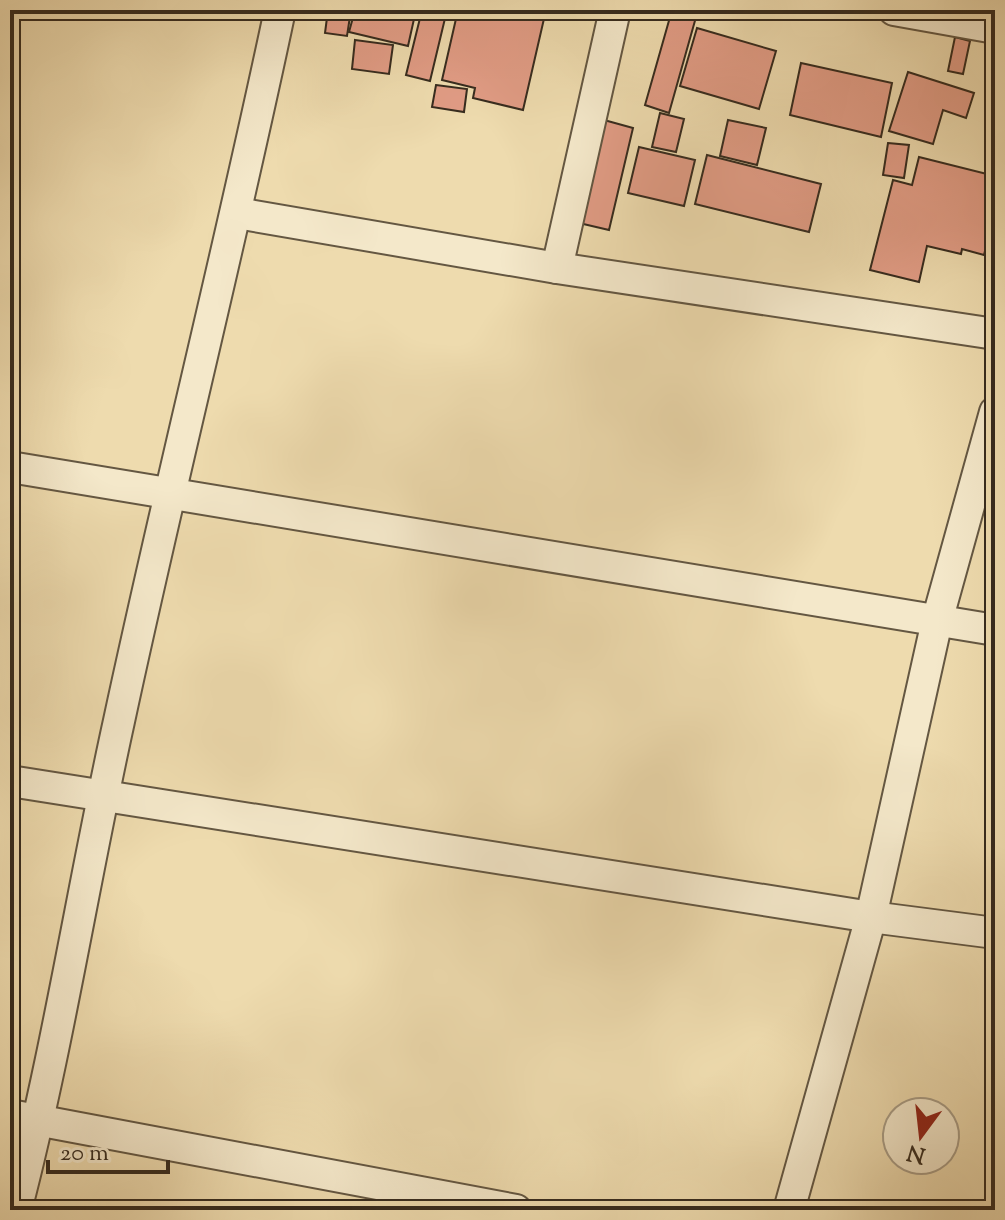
<svg xmlns="http://www.w3.org/2000/svg" width="1005" height="1220" font-family="'Sorts Mill Goudy',serif">
  <rect width="100%" height="100%" fill="#eedbae"/>
  <filter id="stains"><feTurbulence type="fractalNoise" baseFrequency=".0025" numOctaves="4"/><feColorMatrix values="0 0 0 0 .2 0 0 0 0 .09 0 0 0 0 .02 0 0 0 .5 -.17"/></filter>
  <radialGradient id="worn" r=".72"><stop offset=".6" stop-color="#630" stop-opacity="0"/><stop offset="1" stop-color="#630" stop-opacity=".3"/></radialGradient>
  <g fill="#e19c85" stroke="#362b1e" stroke-width="2">
    <path d="M 328,10 L 351,10 L 347,36 L 325,33 Z"/>
    <path d="M 355,10 L 416,10 L 408,46 L 349,32 Z"/>
    <path d="M 422,10 L 447,10 L 430,81 L 406,75 Z"/>
    <path d="M 458,10 L 481,16 L 483,10 L 546,10 L 523,110 L 473,98 L 475,88 L 442,80 Z"/>
    <path d="M 672,10 L 698,10 L 669,113 L 645,105 Z"/>
    <path d="M 697,28 L 776,51 L 759,109 L 680,86 Z"/>
    <path d="M 955,37 L 970,41 L 963,74 L 948,71 Z"/>
    <path d="M 355,40 L 393,45 L 389,74 L 352,69 Z"/>
    <path d="M 801,63 L 892,83 L 881,137 L 790,115 Z"/>
    <path d="M 908,72 L 974,93 L 966,118 L 943,110 L 933,144 L 889,131 Z"/>
    <path d="M 436,85 L 467,89 L 464,112 L 432,107 Z"/>
    <path d="M 660,113 L 684,119 L 676,152 L 652,147 Z"/>
    <path d="M 604,120 L 633,128 L 609,230 L 579,223 Z"/>
    <path d="M 728,120 L 766,128 L 757,165 L 720,156 Z"/>
    <path d="M 888,143 L 909,145 L 904,178 L 883,175 Z"/>
    <path d="M 639,147 L 695,160 L 684,206 L 628,193 Z"/>
    <path d="M 707,155 L 821,184 L 809,232 L 695,204 Z"/>
    <path d="M 919,157 L 995,176 L 995,211 L 984,255 L 962,249 L 961,254 L 927,246 L 919,282 L 870,270 L 893,180 L 912,185 Z"/>
  </g>
  <g fill="none" stroke-linecap="round" stroke-linejoin="round">
    <g stroke="#645742" stroke-width="34">
      <g id="minor">
        <path d="M 894,10 L 995,28"/>
        <path d="M 237,213 L 557,268 L 995,334"/>
        <path d="M 557,268 L 615,10"/>
        <path d="M 10,467 L 995,630"/>
        <path d="M 10,781 L 871,917 L 995,933"/>
        <path d="M 10,1115 L 516,1210"/>
        <path d="M 16,1210 C 58,1049 83,884 119,721 C 170,483 230,248 280,10"/>
        <path d="M 789,1210 L 871,917 L 937,621 L 995,412"/>
      </g>
    </g>
    <use href="#minor" stroke="#f4e8ca" stroke-width="30"/>
  </g>
  <rect width="1005" height="1220" fill="none" stroke="#eedbae" stroke-width="40"/>
  <rect x="12" y="12" width="981" height="1196" fill="none" stroke="#362b1e" stroke-width="4"/>
  <rect x="20" y="20" width="965" height="1180" fill="none" stroke="#362b1e" stroke-width="2"/>
  <g transform="translate(921 1136) rotate(195)"><circle r="38" fill="#f4e8ca" stroke="#a89c85" stroke-width="2"/>
  <path d="M0-6L14 30L0 20L-14 30Z" fill="#8f2418"/>
  <text y="-12" font-size="22" font-weight="bold" text-anchor="middle" fill="#362b1e">N</text>
  </g>
  <path d="M48 1160v12h120v-12" fill="none" stroke="#362b1e" stroke-width="4"/>
  <text x="60" y="1160" font-size="24" fill="#362b1e" stroke="#f4e8ca" stroke-width="6" paint-order="stroke">20 m</text>
  <rect width="100%" height="100%" filter="url(#stains)"/>
  <rect width="100%" height="100%" fill="url(#worn)"/>
</svg>
